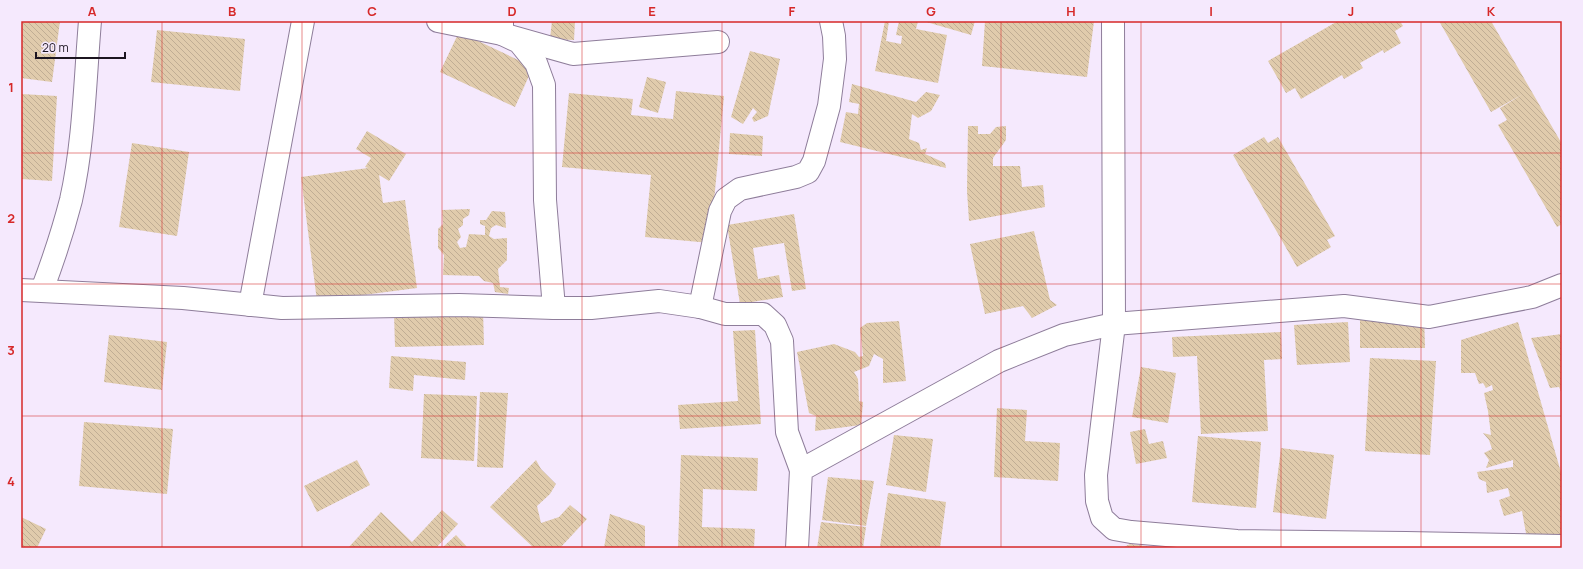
<svg xmlns="http://www.w3.org/2000/svg" width="1583" height="569" font-family="Manrope,sans-serif">
  <defs>
    <pattern id="building-back-hatch" width="6" height="6" patternUnits="userSpaceOnUse"><rect width="6" height="6" fill="#e0cbac"/><path d="M-1 5l2 2M0 0l6 6M5-1l2 2" fill="none" stroke="#c0ad94"/></pattern>
  </defs>
  <rect width="100%" height="100%" fill="#f5e9fd"/>
  <g fill="url(#building-back-hatch)">
    <path d="M 21,21 L 60,21 L 52,82 L 21,78 Z"/>
    <path d="M 552,21 L 575,21 L 574,40 L 550,39 Z"/>
    <path d="M 885,21 L 889,21 L 886,41 L 901,44 L 902,36 L 896,35 L 899,21 L 918,21 L 916,29 L 947,35 L 938,83 L 875,71 Z"/>
    <path d="M 923,21 L 975,21 L 971,35 Z"/>
    <path d="M 985,21 L 1094,21 L 1087,77 L 982,66 Z"/>
    <path d="M 1338,21 L 1400,21 L 1403,26 L 1395,31 L 1401,43 L 1384,53 L 1383,50 L 1360,63 L 1363,68 L 1344,79 L 1342,75 L 1301,99 L 1295,88 L 1286,93 L 1268,61 Z"/>
    <path d="M 1439,21 L 1491,21 L 1562,144 L 1562,224 L 1557,227 L 1498,125 L 1507,120 L 1500,108 L 1523,94 L 1491,112 Z"/>
    <path d="M 157,30 L 245,39 L 240,91 L 151,82 Z"/>
    <path d="M 459,32 L 533,67 L 515,107 L 440,72 Z"/>
    <path d="M 750,51 L 780,59 L 768,116 L 754,122 L 752,118 L 757,112 L 753,108 L 743,124 L 731,117 Z"/>
    <path d="M 647,77 L 666,82 L 658,113 L 639,107 Z"/>
    <path d="M 852,84 L 916,102 L 926,92 L 940,95 L 931,111 L 918,118 L 912,114 L 909,139 L 919,143 L 921,150 L 927,148 L 925,154 L 945,163 L 946,168 L 840,142 L 846,112 L 858,114 L 859,104 L 849,102 Z"/>
    <path d="M 676,91 L 724,96 L 710,243 L 645,237 L 651,175 L 562,167 L 569,93 L 633,99 L 631,115 L 673,119 Z"/>
    <path d="M 21,94 L 57,96 L 52,181 L 21,179 Z"/>
    <path d="M 968,126 L 978,126 L 978,134 L 990,134 L 996,127 L 1006,126 L 1006,140 L 993,158 L 993,166 L 1020,166 L 1022,187 L 1043,185 L 1045,207 L 969,221 L 967,191 Z"/>
    <path d="M 367,131 L 406,154 L 389,181 L 379,175 L 383,203 L 405,200 L 417,288 L 317,301 L 301,177 L 368,168 L 365,167 L 371,158 L 356,149 Z"/>
    <path d="M 730,133 L 763,136 L 762,156 L 729,154 Z"/>
    <path d="M 1264,137 L 1268,143 L 1278,137 L 1335,236 L 1327,240 L 1331,247 L 1297,267 L 1233,155 Z"/>
    <path d="M 132,143 L 189,152 L 177,236 L 119,227 Z"/>
    <path d="M 470,209 L 469,215 L 463,219 L 463,225 L 458,229 L 461,237 L 457,242 L 460,248 L 466,247 L 469,234 L 485,235 L 485,226 L 480,224 L 480,220 L 486,220 L 492,211 L 505,212 L 506,228 L 496,225 L 491,228 L 489,236 L 494,239 L 507,238 L 507,260 L 498,269 L 500,287 L 509,288 L 508,294 L 495,292 L 493,283 L 484,281 L 479,276 L 443,275 L 444,255 L 438,248 L 438,229 L 443,224 L 442,210 Z"/>
    <path d="M 794,214 L 806,289 L 792,291 L 784,243 L 753,248 L 758,279 L 779,275 L 783,297 L 740,304 L 727,225 Z"/>
    <path d="M 1034,231 L 1050,300 L 1057,305 L 1032,318 L 1023,306 L 985,314 L 970,244 Z"/>
    <path d="M 483,311 L 484,345 L 395,347 L 394,313 Z"/>
    <path d="M 1424,312 L 1425,348 L 1360,348 L 1360,313 Z"/>
    <path d="M 899,321 L 906,381 L 883,383 L 883,359 L 874,354 L 869,366 L 854,372 L 858,379 L 859,401 L 863,402 L 861,425 L 815,431 L 816,416 L 809,413 L 797,352 L 834,344 L 855,352 L 859,357 L 863,356 L 860,328 L 867,323 Z"/>
    <path d="M 1348,322 L 1350,362 L 1297,365 L 1294,325 Z"/>
    <path d="M 1518,322 L 1562,476 L 1562,536 L 1527,539 L 1522,511 L 1504,516 L 1499,500 L 1510,496 L 1508,488 L 1487,493 L 1486,482 L 1479,479 L 1477,472 L 1513,467 L 1513,460 L 1486,468 L 1489,460 L 1484,453 L 1492,449 L 1489,440 L 1483,433 L 1491,435 L 1488,411 L 1484,393 L 1493,390 L 1492,385 L 1486,388 L 1483,383 L 1479,384 L 1475,373 L 1461,373 L 1461,340 Z"/>
    <path d="M 755,330 L 761,424 L 680,429 L 678,405 L 738,401 L 733,331 Z"/>
    <path d="M 1281,332 L 1282,359 L 1264,360 L 1268,431 L 1201,434 L 1197,356 L 1173,357 L 1172,337 Z"/>
    <path d="M 1562,334 L 1562,394 L 1559,387 L 1550,388 L 1531,338 Z"/>
    <path d="M 109,335 L 167,342 L 162,390 L 104,382 Z"/>
    <path d="M 391,356 L 466,362 L 465,380 L 414,375 L 413,391 L 389,388 Z"/>
    <path d="M 1370,358 L 1436,361 L 1430,455 L 1365,451 Z"/>
    <path d="M 1141,367 L 1176,373 L 1168,423 L 1132,417 Z"/>
    <path d="M 480,392 L 508,393 L 503,468 L 477,467 Z"/>
    <path d="M 424,394 L 477,396 L 474,461 L 421,458 Z"/>
    <path d="M 997,408 L 1027,410 L 1025,441 L 1060,443 L 1058,481 L 994,477 Z"/>
    <path d="M 84,422 L 173,429 L 167,494 L 79,486 Z"/>
    <path d="M 1145,429 L 1149,444 L 1163,441 L 1167,458 L 1136,464 L 1130,432 Z"/>
    <path d="M 894,435 L 933,439 L 926,492 L 886,485 Z"/>
    <path d="M 1198,436 L 1261,442 L 1256,508 L 1192,502 Z"/>
    <path d="M 1281,448 L 1334,455 L 1326,519 L 1273,512 Z"/>
    <path d="M 681,455 L 758,458 L 757,491 L 703,489 L 702,527 L 755,529 L 754,548 L 678,548 Z"/>
    <path d="M 357,460 L 370,485 L 317,512 L 304,486 Z"/>
    <path d="M 536,460 L 541,469 L 556,484 L 550,494 L 537,506 L 541,523 L 559,517 L 570,505 L 587,519 L 560,548 L 534,548 L 490,507 Z"/>
    <path d="M 828,477 L 874,481 L 866,526 L 822,520 Z"/>
    <path d="M 888,493 L 946,502 L 940,548 L 880,547 Z"/>
    <path d="M 442,510 L 458,524 L 436,548 L 348,548 L 381,512 L 412,542 Z"/>
    <path d="M 610,514 L 645,526 L 645,548 L 604,548 Z"/>
    <path d="M 21,517 L 46,529 L 37,548 L 21,548 Z"/>
    <path d="M 821,522 L 866,527 L 863,548 L 817,548 Z"/>
    <path d="M 456,535 L 468,548 L 442,548 Z"/>
    <path d="M 1130,544 L 1153,547 L 1153,548 L 1122,548 Z"/>
  </g>
  <g fill="none" stroke-linecap="round" stroke-linejoin="round">
    <g stroke="#8e7d9a" stroke-width="24">
      <g id="minor">
        <path d="M 438,21 L 502,34 L 573,54 L 718,42"/>
        <path d="M 502,21 L 502,34 L 519,42 L 536,63 L 544,85 L 545,200 L 554,308 L 591,308 L 659,301 L 700,307 L 725,314 L 763,314 L 775,325 L 782,341 L 787,432 L 801,470"/>
        <path d="M 1113,21 L 1114,324 L 1096,475 L 1097,501 L 1102,518 L 1114,529 L 1131,532 L 1237,541 L 1406,543 L 1561,546"/>
        <path d="M 21,290 L 183,298 L 282,308 L 459,305 L 554,308"/>
        <path d="M 42,290 C 53,261 63,231 71,200 C 84,142 85,80 90,21"/>
        <path d="M 250,305 L 303,21"/>
        <path d="M 700,307 L 720,211 L 726,199 L 740,189 L 796,177 L 808,172 L 814,161 L 829,106 L 835,59 L 834,36 L 831,21"/>
        <path d="M 797,548 L 801,470 L 999,361 L 1064,335 L 1114,324 L 1344,306 L 1429,317 L 1532,297 L 1562,285"/>
      </g>
    </g>
    <use href="#minor" stroke="#fff" stroke-width="22"/>
  </g>
  <path fill="none" stroke="#d62828" stroke-width="1" stroke-opacity="0.55" d="M 162,21 L 162,548M 302,21 L 302,548M 442,21 L 442,548M 582,21 L 582,548M 722,21 L 722,548M 861,21 L 861,548M 1001,21 L 1001,548M 1141,21 L 1141,548M 1281,21 L 1281,548M 1421,21 L 1421,548M 21,153 L 1562,153M 21,284 L 1562,284M 21,416 L 1562,416"/>
  <rect width="1583" height="569" fill="none" stroke="#f5e9fd" stroke-width="44"/>
  <path d="M36 52v6h89v-6" fill="none" stroke="#1c1520" stroke-width="2"/>
  <text x="42" y="52" font-size="12" fill="#1c1520" stroke="#f5e9fd" stroke-width="3" paint-order="stroke">20 m</text>
  <rect x="22" y="22" width="1539" height="525" fill="none" stroke="#d62828" stroke-width="1.5"/>
  <g font-size="13" text-anchor="middle" font-weight="bold" fill="#d62828">
    <text x="92" y="16">A</text>
    <text x="232" y="16">B</text>
    <text x="372" y="16">C</text>
    <text x="512" y="16">D</text>
    <text x="652" y="16">E</text>
    <text x="792" y="16">F</text>
    <text x="931" y="16">G</text>
    <text x="1071" y="16">H</text>
    <text x="1211" y="16">I</text>
    <text x="1351" y="16">J</text>
    <text x="1491" y="16">K</text>
    <text x="11" y="92">1</text>
    <text x="11" y="223">2</text>
    <text x="11" y="355">3</text>
    <text x="11" y="486">4</text>
  </g>
</svg>
